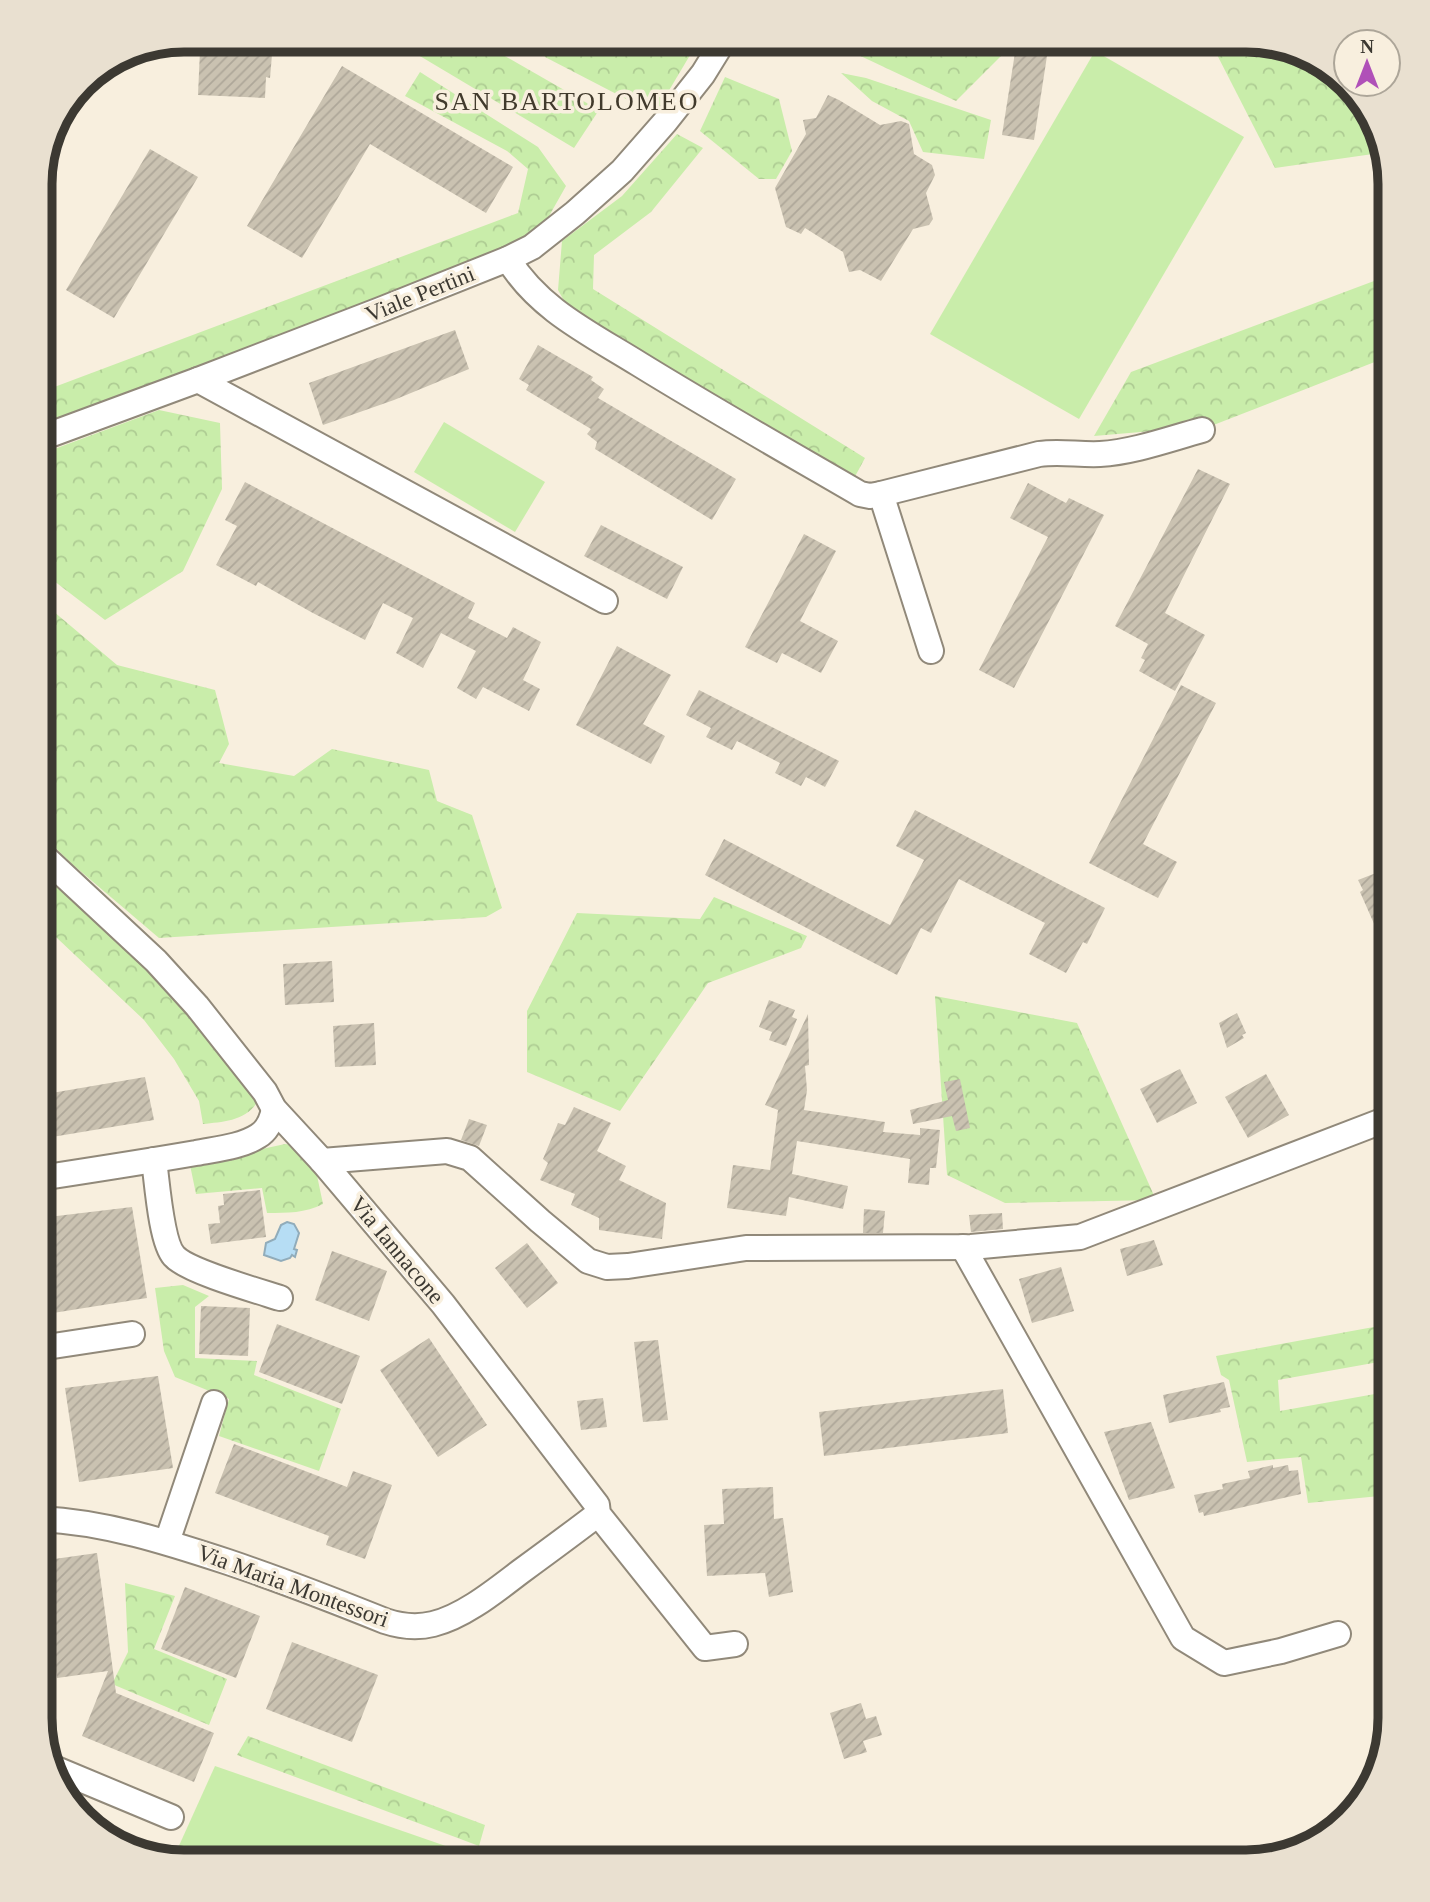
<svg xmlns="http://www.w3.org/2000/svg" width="1430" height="1902" font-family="Georgia,serif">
  <defs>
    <pattern id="forest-crowns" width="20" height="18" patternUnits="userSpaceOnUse" patternTransform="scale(1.75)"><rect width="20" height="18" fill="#c9edaa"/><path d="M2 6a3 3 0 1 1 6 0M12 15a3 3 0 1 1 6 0" fill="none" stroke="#aecc93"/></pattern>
    <pattern id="building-hatch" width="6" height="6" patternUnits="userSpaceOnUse" patternTransform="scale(1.75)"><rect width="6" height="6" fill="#cac2b1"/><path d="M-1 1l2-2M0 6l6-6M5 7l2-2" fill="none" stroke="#aea799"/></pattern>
  </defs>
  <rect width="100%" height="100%" fill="#f8efde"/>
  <g fill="url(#forest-crowns)">
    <path d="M 393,40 L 477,40 L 599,110 L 574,148 Z"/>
    <path d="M 541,40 L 699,40 L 655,114 L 545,57 Z"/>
    <path d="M 861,40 L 1017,40 L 956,101 L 850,51 Z"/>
    <path d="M 1210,41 L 1254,41 L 1317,59 L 1366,105 L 1380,153 L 1275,168 Z"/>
    <path d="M 420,72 L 538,147 L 566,186 L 544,225 L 487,257 L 41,428 L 41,392 L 518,213 L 528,169 L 507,151 L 405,96 Z"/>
    <path d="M 841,73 L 866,78 L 991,120 L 984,159 L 923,152 L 909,121 L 872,101 Z"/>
    <path d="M 725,77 L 779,99 L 792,151 L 776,179 L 759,179 L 700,131 Z"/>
    <path d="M 677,134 L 703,148 L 651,212 L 594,255 L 593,289 L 865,458 L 852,482 L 567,306 L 558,290 L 562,241 L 622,196 Z"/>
    <path d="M 1390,275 L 1390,356 L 1211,426 L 1094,436 L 1131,372 Z"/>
    <path d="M 159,410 L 220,423 L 222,489 L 183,571 L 105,620 L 41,571 L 41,454 Z"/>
    <path d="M 40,600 L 117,665 L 215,690 L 229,744 L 219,763 L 294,776 L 332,749 L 429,770 L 437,801 L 472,815 L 502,908 L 486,917 L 159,938 L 72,864 L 40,833 Z"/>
    <path d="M 40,854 L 145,951 L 254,1091 L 256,1104 C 244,1121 222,1122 203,1124 L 199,1101 L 174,1059 L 144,1020 L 40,922 Z"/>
    <path d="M 714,897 L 807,936 L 801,948 L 708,983 L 620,1111 L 527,1072 L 527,1011 L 577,913 L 700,919 Z"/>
    <path d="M 935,996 L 1077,1023 L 1156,1200 L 1005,1203 L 947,1175 Z"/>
    <path d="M 285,1144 L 300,1146 L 315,1166 L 323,1204 C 305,1213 288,1213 267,1213 L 262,1188 L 196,1194 L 190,1165 Z"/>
    <path d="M 183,1285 L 209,1296 L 195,1307 L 195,1358 L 257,1361 L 254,1375 L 341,1409 L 319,1471 L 219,1436 L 229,1399 L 175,1377 L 164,1351 L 155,1288 Z"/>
    <path d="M 1390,1324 L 1390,1360 L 1278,1380 L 1280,1411 L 1386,1392 L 1388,1441 L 1390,1441 L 1390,1495 L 1308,1503 L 1301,1457 L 1247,1462 L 1229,1380 L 1221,1375 L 1216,1356 Z"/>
    <path d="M 125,1583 L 175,1596 L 154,1649 L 227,1679 L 209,1725 L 112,1684 L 128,1652 Z"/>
    <path d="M 248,1736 L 485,1825 L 479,1846 L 237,1755 Z"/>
  </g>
  <g fill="#c9edaa">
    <path d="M 1095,51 L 1244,137 L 1079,419 L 930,334 Z"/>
    <path d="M 444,422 L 545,482 L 515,532 L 414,472 Z"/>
    <path d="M 215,1766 L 463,1852 L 461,1862 L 185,1862 L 173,1859 Z"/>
  </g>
  <path fill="#b6ddf4" stroke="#91acba" stroke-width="2" d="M 287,1222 L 294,1224 L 299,1233 L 294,1249 L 297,1250 L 295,1257 L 292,1255 L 290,1258 L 281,1261 L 264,1255 L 266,1243 L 275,1239 L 281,1225 Z"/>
  <g fill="url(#building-hatch)">
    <path d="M 235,40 L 273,43 L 270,78 L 266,77 L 265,98 L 198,95 L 200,50 L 234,51 Z"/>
    <path d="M 1017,40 L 1049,43 L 1034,140 L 1002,135 Z"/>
    <path d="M 342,66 L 513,167 L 486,213 L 370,144 L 302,258 L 247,226 Z"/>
    <path d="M 828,95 L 839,100 L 880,125 L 901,121 L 909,124 L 914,154 L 932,165 L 935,175 L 926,193 L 933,219 L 929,225 L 913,229 L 881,281 L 860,270 L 849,272 L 843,252 L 805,228 L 801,234 L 786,227 L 775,188 L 806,134 L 803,120 L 816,118 Z"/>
    <path d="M 150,149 L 198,177 L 114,318 L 66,290 Z"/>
    <path d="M 455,330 L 469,369 L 394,400 L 323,425 L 309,383 Z"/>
    <path d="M 538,345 L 593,377 L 591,380 L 604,389 L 598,398 L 736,479 L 712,520 L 595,449 L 597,442 L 587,434 L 591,429 L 526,390 L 529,385 L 519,379 Z"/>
    <path d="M 1198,469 L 1230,484 L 1165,613 L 1205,635 L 1175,691 L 1139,671 L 1145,660 L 1141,658 L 1148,644 L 1115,626 Z"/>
    <path d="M 245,482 L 475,603 L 468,618 L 507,638 L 513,627 L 541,642 L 523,680 L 540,689 L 529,711 L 483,687 L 476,699 L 457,688 L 476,651 L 441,633 L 423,668 L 396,653 L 413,618 L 383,603 L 365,640 L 311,612 L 258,582 L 256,586 L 216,565 L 237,526 L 225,520 Z"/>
    <path d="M 1028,483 L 1066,503 L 1069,498 L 1104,515 L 1014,688 L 979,670 L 1048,537 L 1010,518 Z"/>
    <path d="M 601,525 L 683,567 L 667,599 L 584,556 Z"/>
    <path d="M 804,534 L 836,551 L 800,621 L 838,641 L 821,673 L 782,653 L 777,663 L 745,647 Z"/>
    <path d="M 617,646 L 671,675 L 643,724 L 665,736 L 651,764 L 576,725 Z"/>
    <path d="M 1181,685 L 1216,703 L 1143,844 L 1177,862 L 1158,898 L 1089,863 Z"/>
    <path d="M 699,690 L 839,761 L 825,787 L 806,777 L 801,786 L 775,773 L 780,763 L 737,741 L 732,750 L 706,737 L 711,728 L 686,715 Z"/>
    <path d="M 915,810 L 1105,908 L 1087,944 L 1083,942 L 1066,973 L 1029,954 L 1045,923 L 959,879 L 931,933 L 921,928 L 897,975 L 705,875 L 724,839 L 890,925 L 924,860 L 896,846 Z"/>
    <path d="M 1376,873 L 1380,884 L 1390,881 L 1390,920 L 1375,926 L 1360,892 L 1363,890 L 1358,880 Z"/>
    <path d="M 332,961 L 334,1002 L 285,1005 L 283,964 Z"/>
    <path d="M 769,1000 L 795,1010 L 792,1017 L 797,1019 L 786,1046 L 769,1040 L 772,1032 L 759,1027 Z"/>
    <path d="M 1237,1013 L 1246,1033 L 1242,1035 L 1244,1038 L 1227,1048 L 1219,1023 Z"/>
    <path d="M 808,1014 L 809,1065 L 805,1066 L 807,1090 L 804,1110 L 885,1122 L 883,1132 L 920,1135 L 920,1128 L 940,1130 L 936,1168 L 930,1168 L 929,1185 L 908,1183 L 910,1159 L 797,1141 L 792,1174 L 848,1186 L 843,1209 L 789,1197 L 786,1216 L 727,1208 L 733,1165 L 770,1170 L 778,1110 L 765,1105 Z"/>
    <path d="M 374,1023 L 376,1065 L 335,1067 L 333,1026 Z"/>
    <path d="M 1180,1069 L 1197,1103 L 1157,1123 L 1140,1089 Z"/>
    <path d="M 1266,1074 L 1289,1115 L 1248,1138 L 1225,1097 Z"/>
    <path d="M 145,1077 L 154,1120 L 40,1139 L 40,1095 Z"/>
    <path d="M 960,1079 L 970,1128 L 956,1131 L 952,1116 L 913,1124 L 910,1110 L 948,1100 L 944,1082 Z"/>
    <path d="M 574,1107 L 611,1123 L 597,1151 L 626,1166 L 619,1180 L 666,1203 L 662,1239 L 599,1230 L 599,1218 L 571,1205 L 575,1194 L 540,1180 L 548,1163 L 543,1159 L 558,1123 L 565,1125 Z"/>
    <path d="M 469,1119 L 487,1125 L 479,1146 L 461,1140 Z"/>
    <path d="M 260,1190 L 266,1237 L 211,1244 L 208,1224 L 220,1223 L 218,1206 L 224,1205 L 223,1194 Z"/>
    <path d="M 132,1207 L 147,1298 L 53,1313 L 40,1218 Z"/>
    <path d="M 864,1209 L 885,1211 L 883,1233 L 863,1233 Z"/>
    <path d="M 1002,1213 L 1003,1229 L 971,1232 L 969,1215 Z"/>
    <path d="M 1154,1240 L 1163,1265 L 1127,1276 L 1120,1249 Z"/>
    <path d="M 527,1243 L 558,1283 L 527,1308 L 495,1268 Z"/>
    <path d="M 332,1251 L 387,1271 L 369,1321 L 315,1300 Z"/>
    <path d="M 1061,1267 L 1074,1311 L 1032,1323 L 1019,1279 Z"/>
    <path d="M 201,1306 L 250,1308 L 248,1356 L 199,1354 Z"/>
    <path d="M 277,1324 L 360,1356 L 342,1404 L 259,1372 Z"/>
    <path d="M 429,1338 L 487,1425 L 438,1457 L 380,1370 Z"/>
    <path d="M 658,1340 L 668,1420 L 643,1422 L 634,1342 Z"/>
    <path d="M 158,1376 L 173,1468 L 79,1482 L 65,1388 Z"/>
    <path d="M 1224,1382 L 1230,1407 L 1220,1409 L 1221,1412 L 1169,1423 L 1163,1395 Z"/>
    <path d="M 1003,1389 L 1008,1433 L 824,1456 L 819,1412 Z"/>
    <path d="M 603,1398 L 607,1427 L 581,1430 L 577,1401 Z"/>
    <path d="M 1151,1422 L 1175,1488 L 1129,1500 L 1104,1432 Z"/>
    <path d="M 234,1444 L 347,1487 L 353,1471 L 392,1485 L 365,1559 L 326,1545 L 329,1536 L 215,1493 Z"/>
    <path d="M 1273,1465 L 1273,1468 L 1288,1465 L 1289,1471 L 1298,1470 L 1301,1494 L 1204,1516 L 1203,1512 L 1199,1513 L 1194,1495 L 1223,1489 L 1222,1484 L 1250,1478 L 1248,1471 Z"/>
    <path d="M 773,1487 L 774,1519 L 783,1518 L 793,1592 L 769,1597 L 765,1573 L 707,1576 L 704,1525 L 724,1524 L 722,1489 Z"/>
    <path d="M 97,1553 L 116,1693 L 214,1733 L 194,1782 L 82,1736 L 108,1671 L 57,1678 L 40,1561 Z"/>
    <path d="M 185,1587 L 260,1616 L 236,1678 L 161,1649 Z"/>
    <path d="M 292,1642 L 378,1675 L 352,1742 L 266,1709 Z"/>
    <path d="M 861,1703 L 866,1719 L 876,1716 L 882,1735 L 863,1741 L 867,1752 L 844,1759 L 830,1713 Z"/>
  </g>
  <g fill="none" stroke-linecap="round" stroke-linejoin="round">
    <g stroke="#91897a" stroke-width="28">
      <g id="minor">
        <path d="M 508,259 C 538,309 591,334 639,364 C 712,409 786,451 860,494 L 870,496 L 881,494 L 1039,454 C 1060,451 1079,455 1100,454 C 1134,452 1169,439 1202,430"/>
        <path d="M 198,380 L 605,601"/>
        <path d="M 41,438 L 198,380 L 380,310 L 508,259 L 532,247 L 575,213 L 622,171 L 665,122 L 703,74 L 724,40"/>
        <path d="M 881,494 L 931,651"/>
        <path d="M 40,853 L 156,961 L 197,1006 L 265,1092 L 274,1109 L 322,1161 L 443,1304 L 597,1505 L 598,1514 L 705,1648 L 735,1644"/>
        <path d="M 154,1160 C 157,1181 161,1242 174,1256 C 187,1271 258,1291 280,1298"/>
        <path d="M 322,1161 L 447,1151 L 470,1158 L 540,1221 L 588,1261 L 607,1267 L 628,1266 L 746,1248 L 971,1247 L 1080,1237 L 1390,1118"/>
        <path d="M 40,1178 C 92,1170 144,1162 196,1153 C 216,1149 241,1147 258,1136 C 268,1130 272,1120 274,1109"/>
        <path d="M 963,1247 L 1183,1638 L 1224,1663 L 1281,1651 L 1338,1634"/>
        <path d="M 40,1348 L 132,1334"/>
        <path d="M 40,1519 C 105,1522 167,1542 228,1562 C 281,1580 333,1600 385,1621 C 400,1626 417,1628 433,1624 C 463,1617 495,1591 520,1572 C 546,1553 572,1534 598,1514"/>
        <path d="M 167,1542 L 214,1403"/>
        <path d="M 56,1769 L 171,1817"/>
      </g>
    </g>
    <use href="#minor" stroke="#fff" stroke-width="24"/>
  </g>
  <g text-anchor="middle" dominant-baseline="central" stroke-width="7" stroke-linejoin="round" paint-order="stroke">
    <g font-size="23" fill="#3c3932" stroke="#f8efde">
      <text transform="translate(420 294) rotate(-22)">Viale Pertini</text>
      <text transform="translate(397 1250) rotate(50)">Via Iannacone</text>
      <text transform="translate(293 1586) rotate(20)">Via Maria Montessori</text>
    </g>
    <g font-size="26" letter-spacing="2" fill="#413a2c" stroke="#f8efde">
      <text x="567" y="101">SAN BARTOLOMEO</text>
    </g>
  </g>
  <path d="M0 0H1430V1902H0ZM184 52H1246A132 132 0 0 1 1378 184V1718A132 132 0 0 1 1246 1850H184A132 132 0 0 1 52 1718V184A132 132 0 0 1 184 52Z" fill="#e9e0d0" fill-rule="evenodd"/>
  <path fill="none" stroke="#3c3932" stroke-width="9" d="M184 52H1246A132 132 0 0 1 1378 184V1718A132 132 0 0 1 1246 1850H184A132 132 0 0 1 52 1718V184A132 132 0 0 1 184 52Z"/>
  <g transform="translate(1367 63)"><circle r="33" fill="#f8efde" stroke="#ada699" stroke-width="2"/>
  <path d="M0-5L12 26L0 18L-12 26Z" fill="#b050b8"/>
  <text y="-10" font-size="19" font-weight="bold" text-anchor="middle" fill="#3c3932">N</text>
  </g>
</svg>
